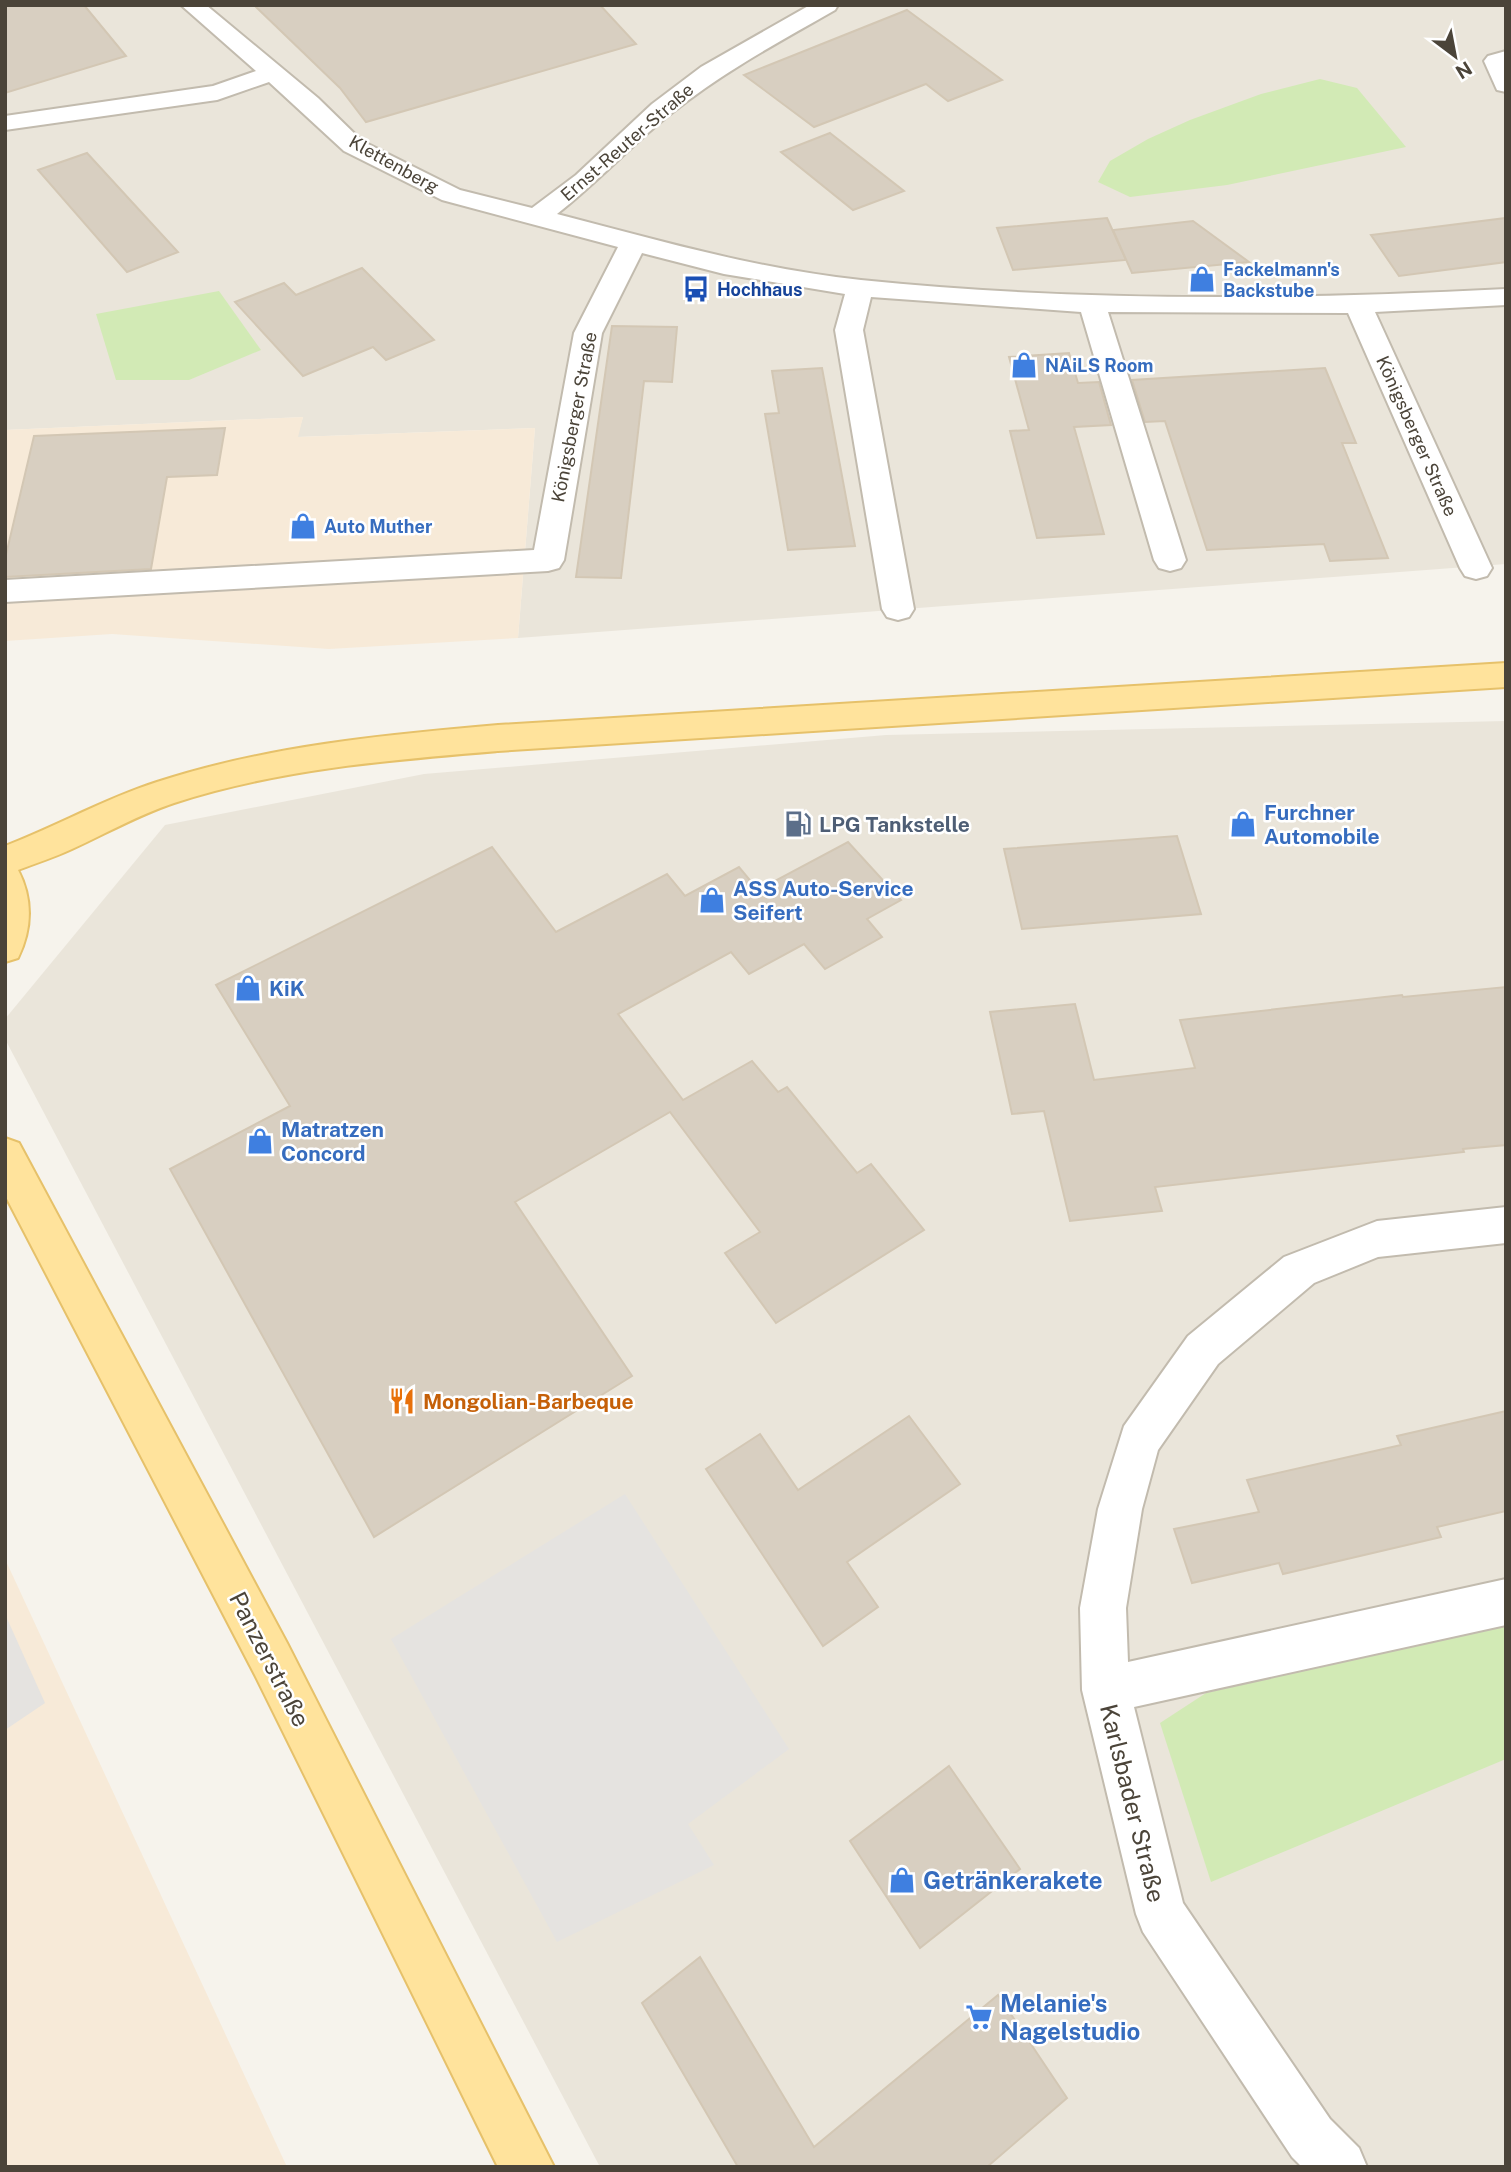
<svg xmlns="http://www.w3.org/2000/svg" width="1511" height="2172" font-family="'Public Sans',sans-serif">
  <rect width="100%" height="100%" fill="#f6f3ec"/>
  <g fill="#eae5da">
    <path d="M 5,5 L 1506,5 L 1506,564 L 518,638 L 535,428 L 297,437 L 303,417 L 5,430 Z"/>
    <path d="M 1506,721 L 1506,2167 L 600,2167 L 5,1039 L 5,1019 L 165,825 L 424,774 L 886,735 Z"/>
  </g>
  <g fill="#f7ead8">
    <path d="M 303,417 L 298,437 L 535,428 L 518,638 L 329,649 L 112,634 L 5,641 L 5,430 Z"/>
    <path d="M 5,1559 L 287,2167 L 5,2167 Z"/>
  </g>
  <g fill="#d2eab5">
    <path d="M 1320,79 L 1357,88 L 1406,147 L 1227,185 L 1130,197 L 1098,182 L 1110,161 L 1148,139 L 1190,120 L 1261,94 Z"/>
    <path d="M 219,291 L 261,350 L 189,380 L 116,380 L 96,314 Z"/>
    <path d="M 1501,1624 L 1506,1630 L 1506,1759 L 1211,1882 L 1160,1723 L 1206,1693 Z"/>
  </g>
  <g fill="#e5e3e0">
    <path d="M 625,1494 L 789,1749 L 688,1824 L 714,1865 L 557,1942 L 391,1639 Z"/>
    <path d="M 5,1614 L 45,1703 L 5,1730 Z"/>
  </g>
  <g fill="#d8cfc1" stroke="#d3c7b4" stroke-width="2">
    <path d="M 5,5 L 84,5 L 126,56 L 5,93 Z"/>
    <path d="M 254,5 L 600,5 L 636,44 L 366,122 L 340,88 Z"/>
    <path d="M 907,10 L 1002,80 L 948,101 L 926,84 L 814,127 L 744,75 Z"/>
    <path d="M 830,133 L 904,191 L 853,210 L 781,152 Z"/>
    <path d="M 87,153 L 131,201 L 178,252 L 127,272 L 38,170 Z"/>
    <path d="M 1107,218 L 1126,260 L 1013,270 L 997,228 Z"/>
    <path d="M 1506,218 L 1506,262 L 1399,276 L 1371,235 Z"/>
    <path d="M 1193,221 L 1249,262 L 1132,273 L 1113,230 Z"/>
    <path d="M 362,268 L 434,340 L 386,360 L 373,347 L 303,376 L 235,302 L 284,283 L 296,295 Z"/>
    <path d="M 612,326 L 677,327 L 672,382 L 644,381 L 621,578 L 576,577 Z"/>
    <path d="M 1069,353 L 1078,383 L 1099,382 L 1111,425 L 1074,427 L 1104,534 L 1037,538 L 1010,431 L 1029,430 L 1009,357 Z"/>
    <path d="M 822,368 L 855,546 L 788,550 L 765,414 L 779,413 L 772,371 Z"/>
    <path d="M 1325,368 L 1356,443 L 1342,443 L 1388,558 L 1330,561 L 1324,544 L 1207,550 L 1165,421 L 1145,422 L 1132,380 Z"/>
    <path d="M 225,428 L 217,475 L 167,477 L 151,569 L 5,577 L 5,559 L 34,436 Z"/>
    <path d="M 1177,836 L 1201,914 L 1022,929 L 1004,849 Z"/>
    <path d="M 848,842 L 901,900 L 867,919 L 882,937 L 825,969 L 804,944 L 749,974 L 731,952 L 618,1014 L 683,1100 L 752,1061 L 778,1092 L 787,1087 L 857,1173 L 871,1164 L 924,1230 L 776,1323 L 725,1253 L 760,1232 L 670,1112 L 515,1202 L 632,1376 L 374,1537 L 170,1169 L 290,1106 L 216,985 L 492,847 L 556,932 L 667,874 L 685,896 L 739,867 L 758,890 Z"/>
    <path d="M 1506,987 L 1506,1145 L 1463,1149 L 1464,1152 L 1155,1187 L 1162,1211 L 1070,1221 L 1044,1111 L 1012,1114 L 990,1012 L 1075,1004 L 1094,1080 L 1195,1068 L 1180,1020 L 1402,995 L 1403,997 Z"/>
    <path d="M 1506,1411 L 1506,1511 L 1437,1527 L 1441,1537 L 1283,1574 L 1279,1563 L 1192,1583 L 1174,1529 L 1259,1512 L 1247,1480 L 1401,1445 L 1397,1436 Z"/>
    <path d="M 909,1416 L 960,1484 L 847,1562 L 878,1607 L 823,1646 L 706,1469 L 760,1434 L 798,1490 Z"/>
    <path d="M 949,1766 L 1020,1869 L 920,1948 L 850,1841 Z"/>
    <path d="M 700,1957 L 814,2147 L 998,1995 L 1067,2098 L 987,2167 L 738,2167 L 642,2003 Z"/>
  </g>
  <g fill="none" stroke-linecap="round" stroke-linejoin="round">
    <g stroke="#c2bbae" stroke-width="4">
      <g id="minor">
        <path d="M 181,5 L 206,5 L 318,98 L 362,141 L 460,190 L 532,208 L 576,175 L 652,104 L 701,67 L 810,5 L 838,5 L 835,10 C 779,42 723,72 673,112 C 632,144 598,182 557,214 C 657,240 757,269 861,280 C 1075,302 1291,300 1506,289 L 1506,305 L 1375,312 L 1492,568 L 1487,576 L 1476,579 L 1465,576 L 1460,568 L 1348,313 L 1108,312 L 1186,560 L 1181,568 L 1170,571 L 1159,568 L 1154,560 L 1081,312 L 871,297 L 863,330 L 914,609 L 909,617 L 898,620 L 887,617 L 882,609 L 835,330 L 845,294 L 724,274 L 642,253 L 602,333 L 564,560 L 559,568 L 548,571 L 5,602 L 5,580 L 534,550 L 574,333 L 618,247 L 442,200 L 344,151 L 269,82 L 217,100 L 5,130 L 5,116 L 213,86 L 256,71 Z"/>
        <path d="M 1506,51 L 1506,92 L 1497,90 L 1484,61 L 1488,56 Z"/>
        <path d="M 1506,1207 L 1506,1243 L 1378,1257 L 1314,1283 L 1218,1364 L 1158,1450 L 1142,1509 L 1126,1608 L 1128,1662 L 1506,1579 L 1506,1625 L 1134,1707 L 1183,1903 L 1330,2119 L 1359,2148 L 1367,2167 L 1302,2167 L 1292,2157 L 1143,1932 L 1136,1914 L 1082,1690 L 1080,1608 L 1098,1509 L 1124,1426 L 1188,1336 L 1284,1257 L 1377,1221 Z"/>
      </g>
    </g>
    <g stroke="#e6c16a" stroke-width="4">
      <g id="major">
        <path d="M 1506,663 L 1506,687 L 498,751 C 389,760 278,769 174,803 C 138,815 107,833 72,849 C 55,857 36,863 18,870 C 33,899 32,929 18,958 L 5,962 L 5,846 C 57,826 104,799 157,782 C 267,746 383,735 498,725 Z"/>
        <path d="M 5,1138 L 19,1143 L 287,1643 L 554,2167 L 498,2167 L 255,1675 L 5,1195 Z"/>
      </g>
    </g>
    <use href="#minor" fill="#fff" fill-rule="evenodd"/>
    <use href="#major" fill="#ffe39c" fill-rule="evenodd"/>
  </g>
  <defs>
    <g id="shop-bare" transform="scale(2.1)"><path d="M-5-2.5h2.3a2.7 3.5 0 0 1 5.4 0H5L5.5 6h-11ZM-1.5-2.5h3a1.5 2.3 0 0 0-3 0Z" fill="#3f7fe0" stroke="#fff" stroke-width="2.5" paint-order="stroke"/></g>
    <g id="bus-bare" transform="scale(2.1)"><path d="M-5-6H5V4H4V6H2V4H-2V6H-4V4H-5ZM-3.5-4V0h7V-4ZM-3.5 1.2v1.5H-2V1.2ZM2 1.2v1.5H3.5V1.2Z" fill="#1a4fb4" stroke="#fff" stroke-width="2.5" paint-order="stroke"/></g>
    <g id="fuel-bare" transform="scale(2.1)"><path d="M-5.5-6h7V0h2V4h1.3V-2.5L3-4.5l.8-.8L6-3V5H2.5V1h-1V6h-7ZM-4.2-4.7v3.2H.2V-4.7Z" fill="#5c6f8a" stroke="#fff" stroke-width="2.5" paint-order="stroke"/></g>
    <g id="restaurant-bare" transform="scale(2.1)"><path d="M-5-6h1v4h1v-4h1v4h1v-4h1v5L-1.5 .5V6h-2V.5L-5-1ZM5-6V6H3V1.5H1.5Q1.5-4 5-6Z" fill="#e8710a" stroke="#fff" stroke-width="2.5" paint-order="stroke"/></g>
    <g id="supermarket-bare" transform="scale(2.1)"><path d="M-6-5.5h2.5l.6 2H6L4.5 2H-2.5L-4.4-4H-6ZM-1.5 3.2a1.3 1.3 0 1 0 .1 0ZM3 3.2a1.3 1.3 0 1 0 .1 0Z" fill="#3f7fe0" stroke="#fff" stroke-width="2.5" paint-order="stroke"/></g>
  </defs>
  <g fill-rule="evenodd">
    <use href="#shop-bare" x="1202" y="279"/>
    <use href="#bus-bare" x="696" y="289"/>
    <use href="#shop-bare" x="1024" y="365"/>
    <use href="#shop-bare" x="303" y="526"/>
    <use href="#fuel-bare" x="798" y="824"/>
    <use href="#shop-bare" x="1243" y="824"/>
    <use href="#shop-bare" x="712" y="900"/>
    <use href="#shop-bare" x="248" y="988"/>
    <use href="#shop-bare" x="260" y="1141"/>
    <use href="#restaurant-bare" x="402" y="1401"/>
    <use href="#shop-bare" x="902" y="1880"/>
    <use href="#supermarket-bare" x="979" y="2017"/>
  </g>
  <g text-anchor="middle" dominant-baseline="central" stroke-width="5" stroke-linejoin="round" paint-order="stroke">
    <g font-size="18" fill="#4b4439" stroke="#fff">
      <text transform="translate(627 142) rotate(-41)">Ernst-Reuter-Straße</text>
      <text transform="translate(394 164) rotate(29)">Klettenberg</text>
      <text transform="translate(574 417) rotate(-79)">Königsberger Straße</text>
      <text transform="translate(1417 436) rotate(66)">Königsberger Straße</text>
    </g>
    <g font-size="18" font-weight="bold" fill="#366cbe" stroke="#fff" text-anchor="start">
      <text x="1223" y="269">Fackelmann's<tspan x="1223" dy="21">Backstube</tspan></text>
      <text x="1045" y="365">NAiLS Room</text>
      <text x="324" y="526">Auto Muther</text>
    </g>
    <g font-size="18" font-weight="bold" fill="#164399" stroke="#fff" text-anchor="start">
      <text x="717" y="289">Hochhaus</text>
    </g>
    <g font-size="21" font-weight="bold" fill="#366cbe" stroke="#fff" text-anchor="start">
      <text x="1264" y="812">Furchner<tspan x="1264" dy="24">Automobile</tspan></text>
      <text x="733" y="888">ASS Auto-Service<tspan x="733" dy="24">Seifert</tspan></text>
      <text x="269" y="988">KiK</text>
      <text x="281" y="1129">Matratzen<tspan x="281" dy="24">Concord</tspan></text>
    </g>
    <g font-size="21" font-weight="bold" fill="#4e5e75" stroke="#fff" text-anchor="start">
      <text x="819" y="824">LPG Tankstelle</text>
    </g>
    <g font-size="21" font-weight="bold" fill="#c56008" stroke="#fff" text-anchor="start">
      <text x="423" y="1401">Mongolian-Barbeque</text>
    </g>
    <g font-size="24" fill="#4b4439" stroke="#fff">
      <text transform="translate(270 1659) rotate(63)">Panzerstraße</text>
      <text transform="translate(1133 1803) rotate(76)">Karlsbader Straße</text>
    </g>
    <g font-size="24" font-weight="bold" fill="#366cbe" stroke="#fff" text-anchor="start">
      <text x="923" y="1880">Getränkerakete</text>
      <text x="1000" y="2003">Melanie's<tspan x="1000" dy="28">Nagelstudio</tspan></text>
    </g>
  </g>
  <rect width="1511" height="2172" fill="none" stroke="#4b4439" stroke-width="14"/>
  <g transform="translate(1455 56) rotate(148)" stroke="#ffffff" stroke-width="5" paint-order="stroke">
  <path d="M0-5L12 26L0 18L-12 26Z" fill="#4b4439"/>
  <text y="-10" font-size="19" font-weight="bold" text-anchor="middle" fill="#4b4439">N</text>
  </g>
</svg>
